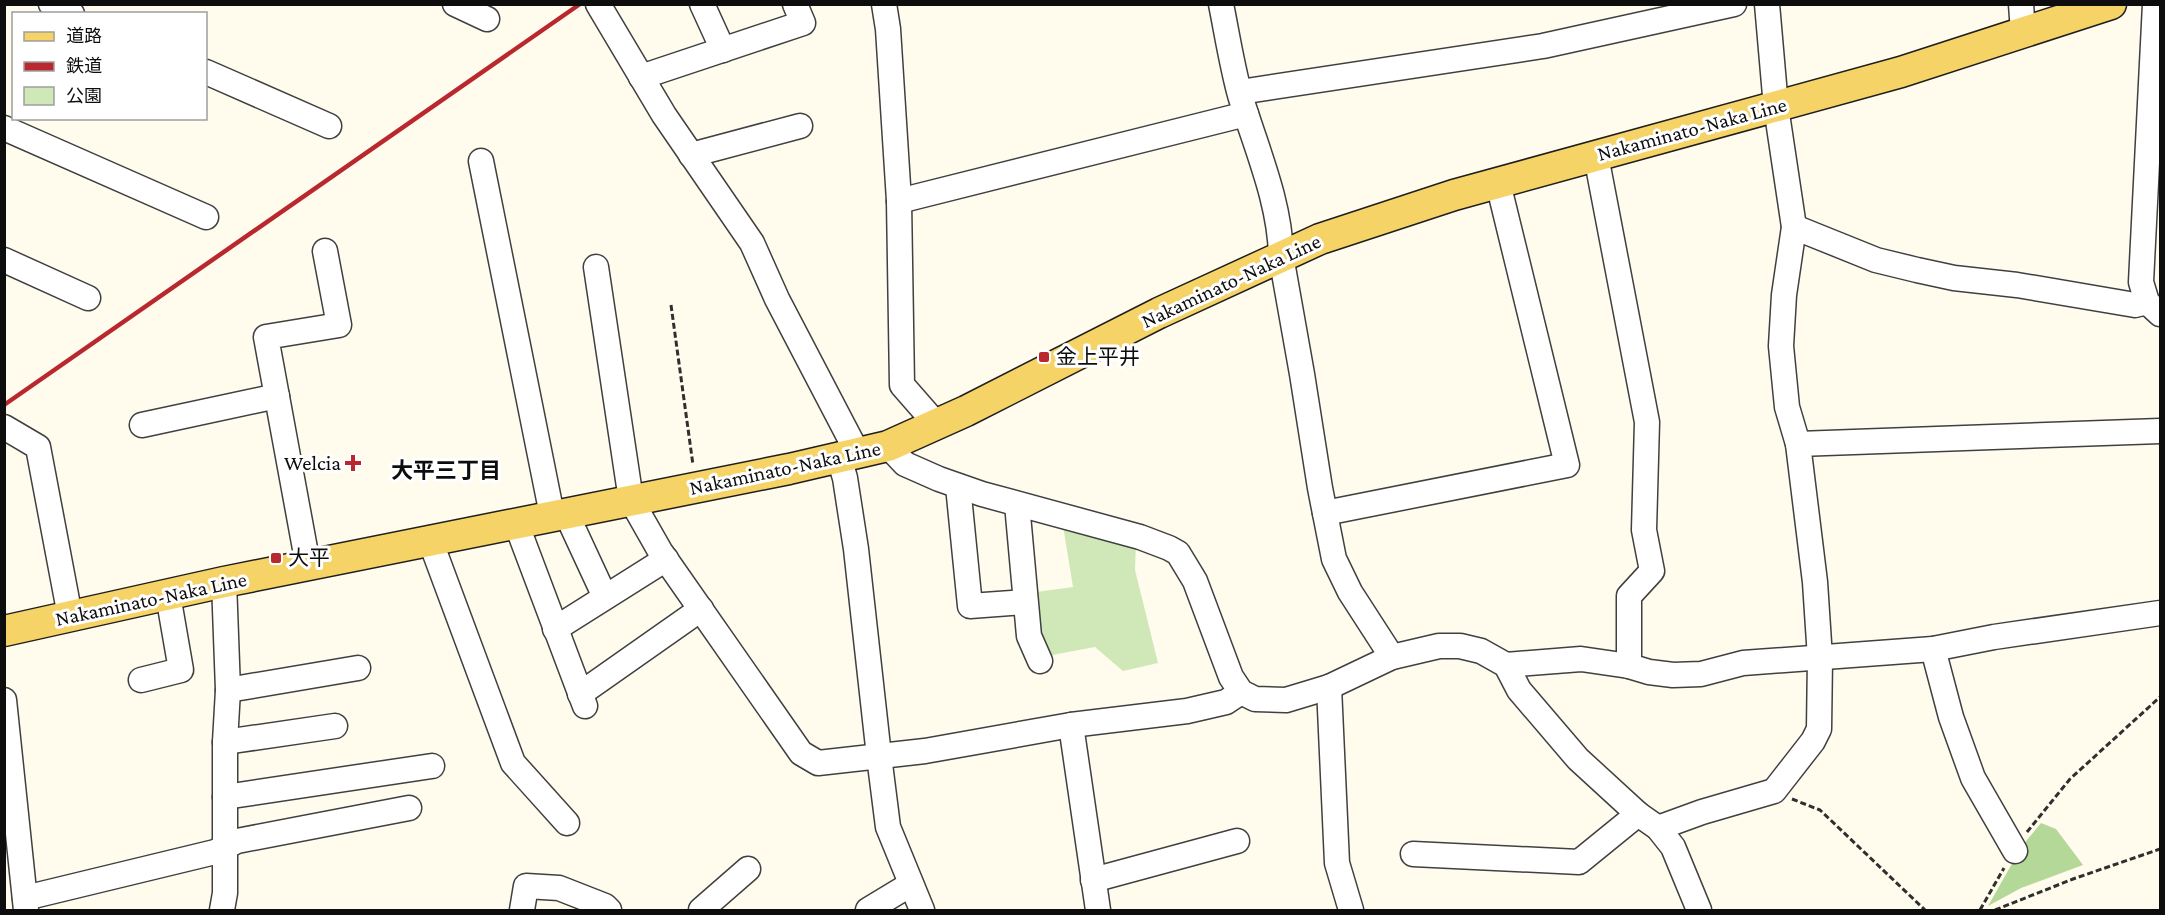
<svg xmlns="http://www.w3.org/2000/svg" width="2165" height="915" font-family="'Crimson Pro','Noto Sans JP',serif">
  <rect width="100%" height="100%" fill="#fffbed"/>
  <path fill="#d0e8b7" d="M 1062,520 L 1136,540 L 1135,570 L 1158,663 L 1123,671 L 1095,647 L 1047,656 L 1029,593 L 1073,587 Z"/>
  <path fill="#b4d897" d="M 2041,823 L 2056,829 L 2083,865 L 2021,888 L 1988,906 L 2022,846 Z"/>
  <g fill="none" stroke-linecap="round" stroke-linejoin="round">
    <g stroke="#404040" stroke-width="27">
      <g id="minor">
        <path d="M 51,4 L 72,14"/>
        <path d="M 455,4 L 487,19"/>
        <path d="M 598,4 L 664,115 L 752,243 L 777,299 L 858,454"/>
        <path d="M 702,4 L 723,50"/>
        <path d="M 884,4 L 888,29 L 899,201 L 902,385 L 937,425"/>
        <path d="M 1221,4 C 1227,34 1232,66 1240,95 C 1256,148 1280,201 1281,256 L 1302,374 L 1320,488 L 1334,559 L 1350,592 L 1392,657"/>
        <path d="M 2021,4 L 2023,32"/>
        <path d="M 2155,4 L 2141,282 L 2147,302 L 2160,314"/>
        <path d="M 206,72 L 329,126"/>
        <path d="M 641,77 L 803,23 L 795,4"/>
        <path d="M 1240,92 L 1543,46 L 1734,4"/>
        <path d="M 4,128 L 206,217"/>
        <path d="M 691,155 L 800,126"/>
        <path d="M 1596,156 L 1647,422 L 1644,530 L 1652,571 L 1629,596 L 1629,666"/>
        <path d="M 481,161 L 552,515"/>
        <path d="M 899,201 L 1246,114"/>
        <path d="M 1794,227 L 1876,260 L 1917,270 L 1954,278 L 2017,285 L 2135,305 L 2147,302"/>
        <path d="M 4,260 L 88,298"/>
        <path d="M 596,267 L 631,500 L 660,551 L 801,753 L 818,763 L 925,751 L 1071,725 L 1187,711 L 1226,702 L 1241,692"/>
        <path d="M 142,425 L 277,396"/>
        <path d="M 4,427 L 38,447 L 70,616"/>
        <path d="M 1798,444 L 2160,431"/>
        <path d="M 888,446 L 905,464 L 939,479 L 982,494 L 1140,537 L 1169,548 L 1178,553 L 1195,581 L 1231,677 L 1241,692 L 1255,699 L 1286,700 L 1329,687 L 1392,657 L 1439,646 L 1460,646 L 1481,651 L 1506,665 L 1519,690 L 1578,759 L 1638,814 L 1658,828 L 1673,847 L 1699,910"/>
        <path d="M 839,458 L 845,478 L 856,549 L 879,756 L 888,827 L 922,910"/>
        <path d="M 958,486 L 970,606 L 1025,602"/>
        <path d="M 1017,504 L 1029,636 L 1040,661"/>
        <path d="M 566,513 L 605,597"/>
        <path d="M 1325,513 L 1567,465 L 1498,183"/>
        <path d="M 516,523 L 585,706"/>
        <path d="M 430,540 L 513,763 L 567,823"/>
        <path d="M 308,565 L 266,337 L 339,325 L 325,251"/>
        <path d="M 555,629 L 666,559"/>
        <path d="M 1933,649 L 1951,717 L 1973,778 L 2015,851"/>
        <path d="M 1506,665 L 1581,659 L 1629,666 L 1649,672 L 1673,675 L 1701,674 L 1743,663 L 1933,649 L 1994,637 L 2160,613"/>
        <path d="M 141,680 L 181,670 L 168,595"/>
        <path d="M 1329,687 L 1337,863 L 1351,910"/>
        <path d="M 228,690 L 358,668"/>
        <path d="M 580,694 L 701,609"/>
        <path d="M 4,700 L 26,910"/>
        <path d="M 1071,725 L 1098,910"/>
        <path d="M 225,742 L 335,726"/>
        <path d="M 225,797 L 432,766"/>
        <path d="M 1658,828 L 1702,812 L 1774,791 L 1813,741 L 1819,729 L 1820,658 L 1815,582 L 1798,444 L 1787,407 L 1781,346 L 1784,295 L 1794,227 L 1776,107 L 1767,4"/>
        <path d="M 1413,854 L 1579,862 L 1638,814"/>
        <path d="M 1093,880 L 1237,841"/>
        <path d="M 25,898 L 215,852 L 237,841 L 409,808"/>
        <path d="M 222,910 L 225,893 L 225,742 L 228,690 L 224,582"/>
        <path d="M 522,910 L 526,886 L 559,888 L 605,906 L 609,910"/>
        <path d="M 701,910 L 748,869"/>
        <path d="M 868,910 L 911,884"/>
      </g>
    </g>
    <g stroke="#1e1e1e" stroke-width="33">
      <path id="major" d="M 4,631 L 224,582 L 789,469 L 888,446 L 966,411 L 1159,313 L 1320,239 L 1454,195 L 1901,72 L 2111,4"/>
    </g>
    <g stroke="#2f2f2f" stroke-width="3" stroke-dasharray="6 3" stroke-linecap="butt">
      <path d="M 671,305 L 693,465"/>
      <path d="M 1792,799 L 1820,810 L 1925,910"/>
      <path d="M 2027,832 L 2070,779 L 2160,697"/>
      <path d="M 1980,910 L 2004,868"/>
      <path d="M 1995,910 L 2073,879 L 2160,849"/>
    </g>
    <use href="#minor" stroke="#fff" stroke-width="24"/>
    <use href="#major" stroke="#f5d366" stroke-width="30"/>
    <path stroke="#b9282e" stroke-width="4.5" d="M 4,405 L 580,4"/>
  </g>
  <g fill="#b9282e" stroke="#fff" stroke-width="2">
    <rect x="1038" y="351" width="12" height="12" rx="3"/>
    <path d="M350 454h6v6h6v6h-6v6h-6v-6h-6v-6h6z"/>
    <rect x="270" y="552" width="12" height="12" rx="3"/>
  </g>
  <g text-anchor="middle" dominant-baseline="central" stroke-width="6" stroke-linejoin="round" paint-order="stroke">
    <g font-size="21" fill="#0d0d0d" stroke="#fff">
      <text transform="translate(1692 129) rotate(-15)">Nakaminato-Naka Line</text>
      <text transform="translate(1231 281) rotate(-25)">Nakaminato-Naka Line</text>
      <text transform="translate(785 468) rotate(-12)">Nakaminato-Naka Line</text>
      <text transform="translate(151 599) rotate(-12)">Nakaminato-Naka Line</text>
    </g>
    <g font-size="21" fill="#0d0d0d" stroke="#fff" text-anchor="start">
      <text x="1056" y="357">金上平井</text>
      <text x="341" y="463" text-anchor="end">Welcia</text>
      <text x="288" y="558">大平</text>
    </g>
    <g font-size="22" font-weight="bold" fill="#0d0d0d" stroke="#fff">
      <text x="446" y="470">大平三丁目</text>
    </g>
  </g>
  <rect width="2165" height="915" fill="none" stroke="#0d0d0d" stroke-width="12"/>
  <rect x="12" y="12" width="195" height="108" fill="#ffffff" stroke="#9e9e9e" stroke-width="1.5"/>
  <rect x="24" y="32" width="30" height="9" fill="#f5d366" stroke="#9e9e9e" stroke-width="1.5"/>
  <text x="66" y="42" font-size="18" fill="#0d0d0d">道路</text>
  <rect x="24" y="62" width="30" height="9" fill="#b9282e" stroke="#9e9e9e" stroke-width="1.5"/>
  <text x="66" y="72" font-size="18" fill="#0d0d0d">鉄道</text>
  <rect x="24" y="87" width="30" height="18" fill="#d0e8b7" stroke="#9e9e9e" stroke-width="1.5"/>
  <text x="66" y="102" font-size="18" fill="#0d0d0d">公園</text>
</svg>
